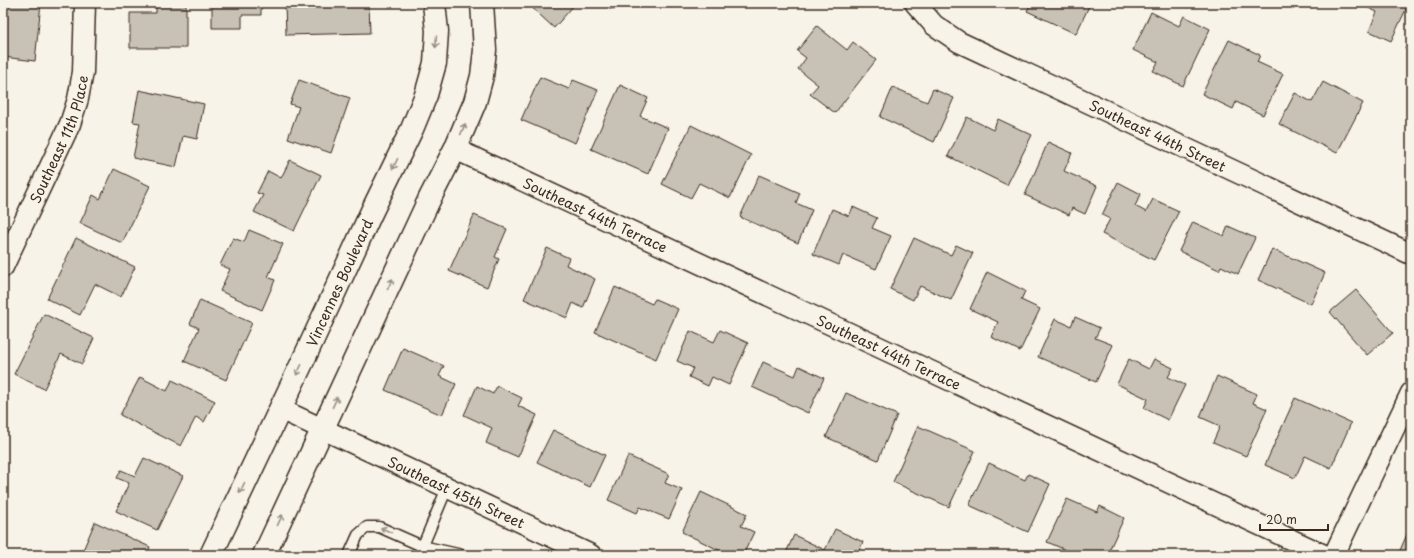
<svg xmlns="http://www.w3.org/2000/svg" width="1414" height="558" font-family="'Playpen Sans',sans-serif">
  <rect width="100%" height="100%" fill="#f7f3e8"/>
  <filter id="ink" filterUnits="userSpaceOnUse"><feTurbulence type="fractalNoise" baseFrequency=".025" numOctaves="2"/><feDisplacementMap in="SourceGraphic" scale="8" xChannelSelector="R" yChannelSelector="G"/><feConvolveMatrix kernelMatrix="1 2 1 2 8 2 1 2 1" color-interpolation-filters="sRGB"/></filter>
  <g filter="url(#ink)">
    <g fill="#c8c1b6" stroke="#3b2a1e">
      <path d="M 3,3 L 41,3 L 35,61 L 3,57 Z"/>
      <path d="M 156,3 L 186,3 L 186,48 L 130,48 L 130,13 L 156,13 Z"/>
      <path d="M 212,3 L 261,3 L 261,15 L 242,15 L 242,28 L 212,28 Z"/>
      <path d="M 285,3 L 369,3 L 370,33 L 286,35 Z"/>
      <path d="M 527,3 L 576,3 L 554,28 Z"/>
      <path d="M 608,3 L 641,3 L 641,5 L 609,9 Z"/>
      <path d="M 1031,3 L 1089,3 L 1090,4 L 1076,34 L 1027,11 Z"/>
      <path d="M 1358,3 L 1409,3 L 1391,41 L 1369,31 L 1377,12 Z"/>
      <path d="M 1151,12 L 1179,26 L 1184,16 L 1210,29 L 1183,86 L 1153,71 L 1158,62 L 1133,50 Z"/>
      <path d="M 817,26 L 847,50 L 853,42 L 876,60 L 835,113 L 810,94 L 818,85 L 798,69 L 806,58 L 797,51 Z"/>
      <path d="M 1411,35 L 1411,51 L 1405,49 Z"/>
      <path d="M 1229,40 L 1260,55 L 1257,62 L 1283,74 L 1263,115 L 1236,102 L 1233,109 L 1202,94 Z"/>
      <path d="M 540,77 L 569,89 L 573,80 L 598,90 L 575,143 L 521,120 Z"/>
      <path d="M 299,80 L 350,98 L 331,153 L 288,138 L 299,107 L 290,104 Z"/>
      <path d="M 1323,82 L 1363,103 L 1337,153 L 1279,124 L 1295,93 L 1312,102 Z"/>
      <path d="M 620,85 L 648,98 L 640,116 L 668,128 L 648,174 L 591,149 Z"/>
      <path d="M 893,87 L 927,102 L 933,89 L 954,98 L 934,142 L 880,117 Z"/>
      <path d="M 139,90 L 204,104 L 197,139 L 183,136 L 176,167 L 133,158 L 140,123 L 133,122 Z"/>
      <path d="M 967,117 L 993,130 L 998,119 L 1032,135 L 1007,185 L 948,156 Z"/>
      <path d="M 691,125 L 751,155 L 730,198 L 699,183 L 691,198 L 662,184 Z"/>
      <path d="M 1048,142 L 1072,153 L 1064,171 L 1097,186 L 1085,214 L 1072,208 L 1069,215 L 1025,195 Z"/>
      <path d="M 290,160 L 321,175 L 294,231 L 254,212 L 263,195 L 257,193 L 268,171 L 281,178 Z"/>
      <path d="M 114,169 L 150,186 L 122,243 L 80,223 L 93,195 L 100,199 Z"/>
      <path d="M 759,175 L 800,193 L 796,203 L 812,210 L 798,243 L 740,217 Z"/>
      <path d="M 1118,182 L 1141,194 L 1135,206 L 1146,212 L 1153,199 L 1179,211 L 1154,260 L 1102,234 L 1110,219 L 1102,215 Z"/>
      <path d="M 853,207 L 877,218 L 872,228 L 891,236 L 876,269 L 843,255 L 839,265 L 813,254 L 832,209 L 849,216 Z"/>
      <path d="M 474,215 L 507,229 L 495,257 L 499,259 L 487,287 L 449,271 Z"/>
      <path d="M 1193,222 L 1224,236 L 1228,226 L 1255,238 L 1238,274 L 1221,266 L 1219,270 L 1179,251 Z"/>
      <path d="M 249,230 L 283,244 L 268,277 L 275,280 L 262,310 L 220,291 L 230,269 L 220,265 L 233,238 L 244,242 Z"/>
      <path d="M 76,238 L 135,267 L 121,297 L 95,284 L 80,315 L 47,299 Z"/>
      <path d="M 914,238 L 951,255 L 956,245 L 973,253 L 951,300 L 920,286 L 913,300 L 890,289 Z"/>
      <path d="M 547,248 L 569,258 L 566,265 L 595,279 L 583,308 L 573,303 L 567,318 L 524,299 Z"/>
      <path d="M 1272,249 L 1325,273 L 1311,304 L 1258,280 Z"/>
      <path d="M 987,272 L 1025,291 L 1021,300 L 1040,309 L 1020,351 L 991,337 L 998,322 L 970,309 Z"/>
      <path d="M 615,287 L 652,304 L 655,299 L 678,309 L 656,359 L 595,332 Z"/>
      <path d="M 1356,290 L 1393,333 L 1367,355 L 1330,312 Z"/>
      <path d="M 200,300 L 252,323 L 226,380 L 184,361 L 199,328 L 190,324 Z"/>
      <path d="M 44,314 L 94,338 L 82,364 L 61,354 L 44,389 L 14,374 Z"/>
      <path d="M 1075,317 L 1100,328 L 1095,338 L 1113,345 L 1096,382 L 1038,357 L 1055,319 L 1071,326 Z"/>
      <path d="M 720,330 L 748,343 L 729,385 L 712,377 L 708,386 L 689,377 L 693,368 L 677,361 L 690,331 L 714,342 Z"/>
      <path d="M 403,348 L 444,366 L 439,376 L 456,384 L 442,415 L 385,390 Z"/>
      <path d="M 1129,359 L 1149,369 L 1154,359 L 1173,368 L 1168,377 L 1185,385 L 1168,420 L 1144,408 L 1148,399 L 1117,384 Z"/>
      <path d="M 763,362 L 795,376 L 799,366 L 824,378 L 808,413 L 752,387 Z"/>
      <path d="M 1217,376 L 1257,394 L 1253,403 L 1267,409 L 1246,456 L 1213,442 L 1220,426 L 1200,417 Z"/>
      <path d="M 140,377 L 167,391 L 172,380 L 215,401 L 204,422 L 196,417 L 181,446 L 120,415 Z"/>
      <path d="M 477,386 L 493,394 L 497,386 L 522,398 L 518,406 L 537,415 L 518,457 L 486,443 L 492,428 L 464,415 Z"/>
      <path d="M 846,393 L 897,415 L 878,460 L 826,437 Z"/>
      <path d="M 1295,398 L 1351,423 L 1331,468 L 1305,456 L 1295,478 L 1265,465 Z"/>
      <path d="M 918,426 L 975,451 L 949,507 L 893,482 Z"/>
      <path d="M 553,430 L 605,455 L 590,487 L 537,462 Z"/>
      <path d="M 628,456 L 669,474 L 665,483 L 682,490 L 669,519 L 640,507 L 637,513 L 608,500 Z"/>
      <path d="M 144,458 L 183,476 L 157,530 L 116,511 L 129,483 L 117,478 L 121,470 L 135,476 Z"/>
      <path d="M 989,463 L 1025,480 L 1028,474 L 1050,484 L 1028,532 L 969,505 Z"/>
      <path d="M 701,492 L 747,514 L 741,526 L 754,532 L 743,555 L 729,555 L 682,532 Z"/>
      <path d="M 1067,499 L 1097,512 L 1100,506 L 1124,518 L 1107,555 L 1072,555 L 1073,553 L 1047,542 Z"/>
      <path d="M 95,522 L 150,547 L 147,555 L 94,555 L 83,550 Z"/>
      <path d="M 1411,525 L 1411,555 L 1398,555 Z"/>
      <path d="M 835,529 L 863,542 L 857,555 L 785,555 L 794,535 L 825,550 Z"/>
    </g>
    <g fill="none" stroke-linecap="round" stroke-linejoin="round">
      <g stroke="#3b2a1e" stroke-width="13">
        <g id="service">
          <path d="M 349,555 L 358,535 L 367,527 L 379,527 L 422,546 L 462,555"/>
          <path d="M 419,555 L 447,488"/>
        </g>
      </g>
      <g stroke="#3b2a1e" stroke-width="23">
        <g id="minor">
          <path id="s1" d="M 915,3 L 934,25 L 959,42 L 1411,254"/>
          <path id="s2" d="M 455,149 L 1324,555"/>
          <path id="s3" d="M 3,267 L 70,124 L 78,99 L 83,72 L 85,3"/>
          <path id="s4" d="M 280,409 L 591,555"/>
          <path d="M 1334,555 L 1411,393"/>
        </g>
      </g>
      <g stroke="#3b2a1e" stroke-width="25">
        <g id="tertiary">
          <path id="s5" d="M 211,555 L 302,363 L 372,211 L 412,129 L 426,95 L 435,63 L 437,31 L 434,3"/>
          <path d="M 264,555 L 429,200 L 455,149 L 475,102 L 482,76 L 485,50 L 482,3"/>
        </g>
      </g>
      <use href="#service" stroke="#f7f3e8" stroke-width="10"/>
      <use href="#minor" stroke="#f7f3e8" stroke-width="20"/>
      <use href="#tertiary" stroke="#f7f3e8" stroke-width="22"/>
    </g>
    <defs><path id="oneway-shaft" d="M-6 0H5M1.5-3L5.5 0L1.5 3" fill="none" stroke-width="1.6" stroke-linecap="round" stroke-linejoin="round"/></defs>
    <g stroke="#998e83">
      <use href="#oneway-shaft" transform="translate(436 42) rotate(94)"/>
      <use href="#oneway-shaft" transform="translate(463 129) rotate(-67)"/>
      <use href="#oneway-shaft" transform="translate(395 164) rotate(116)"/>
      <use href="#oneway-shaft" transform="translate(390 284) rotate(-65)"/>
      <use href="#oneway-shaft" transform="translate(299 370) rotate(116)"/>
      <use href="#oneway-shaft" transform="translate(335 402) rotate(-65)"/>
      <use href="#oneway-shaft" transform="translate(242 488) rotate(115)"/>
      <use href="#oneway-shaft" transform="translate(280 520) rotate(-65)"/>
      <use href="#oneway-shaft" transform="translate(386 530) rotate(-156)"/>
    </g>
  </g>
  <g text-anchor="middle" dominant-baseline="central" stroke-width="4" stroke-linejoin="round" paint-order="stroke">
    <g font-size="14" fill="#3b2a1e" stroke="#f7f3e8">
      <text stroke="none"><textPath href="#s1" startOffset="279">Southeast 44th Street</textPath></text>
      <text stroke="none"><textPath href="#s3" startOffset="140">Southeast 11th Place</textPath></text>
      <text stroke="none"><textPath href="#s2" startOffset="155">Southeast 44th Terrace</textPath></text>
      <text stroke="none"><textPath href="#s5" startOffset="301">Vincennes Boulevard</textPath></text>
      <text stroke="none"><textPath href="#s2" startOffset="479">Southeast 44th Terrace</textPath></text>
      <text stroke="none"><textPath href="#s4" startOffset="195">Southeast 45th Street</textPath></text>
    </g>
  </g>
  <rect width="1414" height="558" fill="none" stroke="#f7f3e8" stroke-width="16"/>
  <rect x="8" y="8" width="1398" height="542" fill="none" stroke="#3b2a1e" stroke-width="1.5" filter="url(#ink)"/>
  <path d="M1260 524v6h68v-6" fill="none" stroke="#3b2a1e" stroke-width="2"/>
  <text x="1266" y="524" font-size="12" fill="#3b2a1e" stroke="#f7f3e8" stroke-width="3" paint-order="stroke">20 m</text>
</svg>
